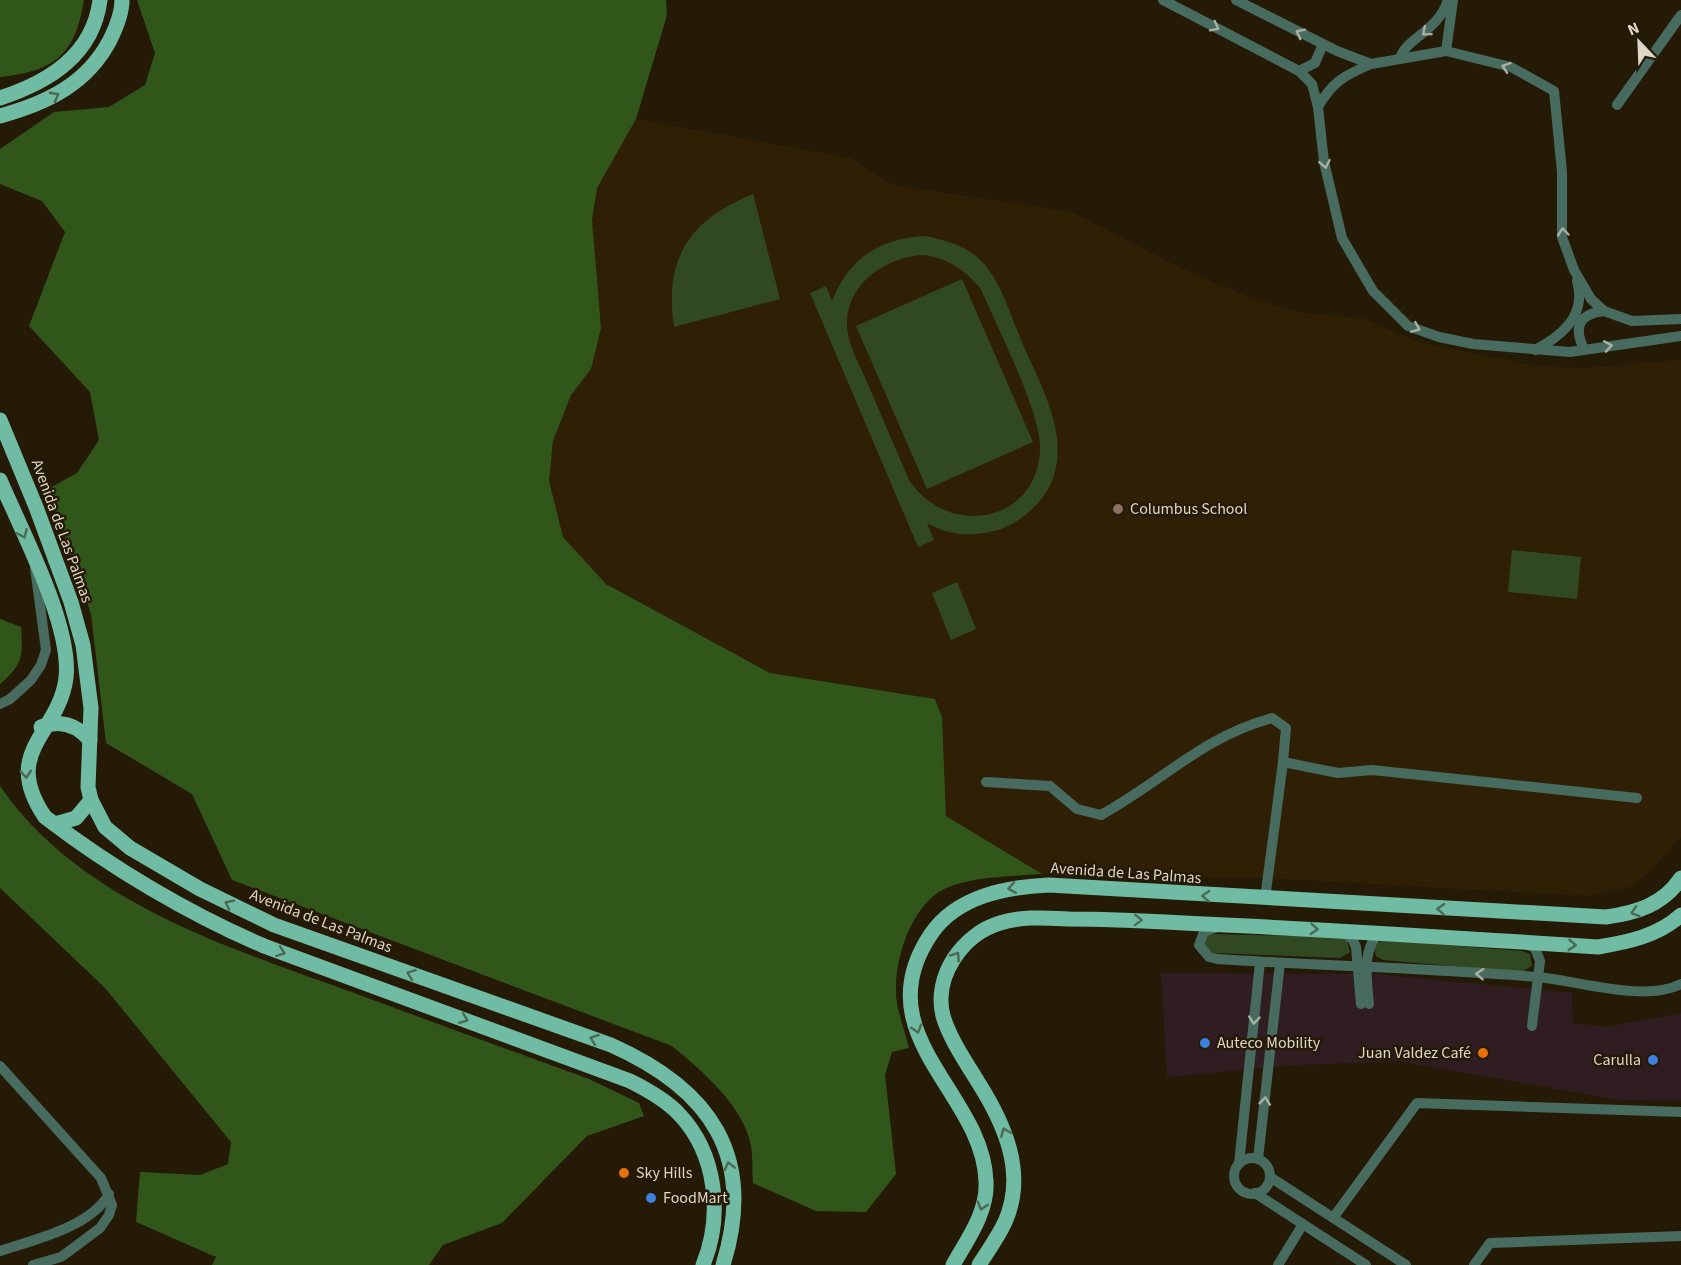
<svg xmlns="http://www.w3.org/2000/svg" width="1681" height="1265" font-family="'Source Sans 3',sans-serif">
  <rect width="100%" height="100%" fill="#251a06"/>
  <path fill="#2f1d22" d="M 1161,973 L 1376,974 L 1572,993 L 1573,1023 L 1606,1027 L 1681,1013 L 1681,1101 L 1619,1100 L 1398,1061 L 1282,1066 L 1167,1077 Z"/>
  <path fill="#2f2005" d="M 636,119 L 850,158 L 893,185 L 1072,212 L 1181,268 L 1248,297 L 1303,313 L 1363,318 L 1415,341 L 1530,365 L 1584,368 L 1681,360 L 1681,837 L 1648,874 L 1632,886 L 1591,896 L 1266,878 L 1084,878 L 1042,874 L 946,816 L 942,717 L 935,699 L 770,673 L 606,584 L 563,537 L 549,481 L 553,441 L 571,395 L 591,369 L 592,220 L 597,187 Z"/>
  <g fill="#304923" fill-rule="evenodd">
    <path d="M 753,194 L 780,299 L 674,327 C 664,258 689,220 753,194 Z"/>
    <path d="M 925,236 C 944,240 961,244 976,256 C 1000,276 1009,312 1021,340 C 1042,389 1081,452 1039,502 C 1028,514 1014,525 998,530 C 974,537 949,536 927,523 L 934,540 L 918,547 L 810,293 L 826,286 L 832,301 C 848,259 880,238 925,236 ZM 924,255 C 949,259 965,270 981,289 C 996,325 1041,412 1040,448 C 1039,522 949,540 909,480 C 895,447 881,415 867,382 C 861,368 853,354 849,339 C 837,291 881,257 924,255 Z"/>
    <path d="M 962,279 L 1033,442 L 927,489 L 856,326 Z"/>
    <path d="M 1512,550 L 1581,557 L 1577,599 L 1508,592 Z"/>
    <path d="M 957,582 L 976,629 L 951,640 L 932,593 Z"/>
    <path d="M 1215,934 L 1338,937 L 1347,940 L 1350,952 L 1340,958 L 1213,953 L 1204,947 L 1207,936 Z"/>
    <path d="M 1385,940 L 1522,951 L 1530,954 L 1532,966 L 1522,972 L 1383,960 L 1376,956 L 1374,949 L 1377,943 Z"/>
  </g>
  <g fill="#31561a">
    <path d="M 0,0 L 84,0 C 75,55 55,71 0,77 Z"/>
    <path d="M 137,0 L 666,0 L 667,15 L 636,119 L 597,188 L 592,220 L 601,328 L 591,369 L 571,395 L 553,441 L 549,481 L 563,537 L 606,584 L 770,673 L 935,699 L 942,717 L 946,816 L 1042,874 C 1012,876 980,876 951,886 C 911,899 891,966 897,1003 C 900,1018 905,1033 909,1048 L 892,1052 L 885,1075 L 896,1174 L 866,1212 L 816,1211 L 753,1183 C 752,1171 753,1158 751,1146 C 744,1106 701,1070 672,1046 L 232,880 L 192,794 L 106,743 L 91,614 L 48,489 L 77,473 L 99,440 L 90,392 L 29,326 L 65,232 L 42,201 L 0,184 L 0,149 L 54,112 L 109,107 L 145,85 L 155,53 Z"/>
    <path d="M 0,619 L 21,627 C 23,655 23,665 0,684 Z"/>
    <path d="M 0,786 C 80,902 228,947 354,993 C 433,1022 511,1051 589,1079 L 639,1103 L 644,1116 L 587,1136 L 502,1223 L 443,1245 L 429,1265 L 212,1265 L 216,1257 L 136,1222 L 140,1172 L 200,1175 L 228,1164 L 231,1142 L 105,988 L 0,888 Z"/>
  </g>
  <g fill="none" stroke-linecap="round" stroke-linejoin="round">
    <g stroke="#486b5f" stroke-width="10">
      <path d="M 1163,0 L 1299,71 L 1312,84 L 1318,107 L 1324,162 L 1342,238 L 1373,291 L 1408,326 L 1439,337 L 1473,344 L 1570,352 L 1681,336"/>
      <path d="M 1236,0 L 1337,51 L 1371,64 L 1446,51 L 1511,67 L 1554,91 L 1562,172 L 1562,237 L 1574,270 L 1591,299 L 1604,311 L 1632,321 L 1681,319"/>
      <path d="M 1446,51 L 1453,0"/>
      <path d="M 1400,59 C 1404,39 1438,32 1448,0"/>
      <path d="M 1299,71 L 1315,63 L 1323,44"/>
      <path d="M 1617,105 L 1681,15"/>
      <path d="M 1318,107 C 1332,82 1345,75 1371,64"/>
      <path d="M 1584,349 C 1573,327 1579,314 1604,311"/>
      <path d="M 1535,350 C 1562,336 1587,315 1577,281"/>
      <path d="M 0,704 L 10,699 L 31,680 L 41,665 L 46,650 L 35,568"/>
      <path d="M 986,782 L 1050,786 L 1077,809 L 1101,815 C 1163,781 1202,737 1272,718 L 1286,728 L 1283,762"/>
      <path d="M 1265,899 L 1283,762 L 1338,773 L 1372,770 L 1637,798"/>
      <path d="M 1217,927 L 1204,932 L 1199,945 L 1209,957 L 1217,959 C 1323,966 1430,968 1537,977 C 1576,980 1645,1003 1681,984"/>
      <path d="M 1342,931 L 1353,940 L 1356,947 L 1361,1004"/>
      <path d="M 1526,944 L 1535,948 L 1540,961 L 1532,1026"/>
      <path d="M 1369,1004 C 1367,982 1361,946 1381,932"/>
      <path d="M 0,1066 L 101,1178 L 112,1205 L 109,1215 L 100,1228 L 72,1249 L 61,1257 L 33,1265"/>
      <circle cx="1252" cy="1176" r="18"/>
      <path d="M 1258,1159 L 1280,963"/>
      <path d="M 1239,1164 L 1260,962"/>
      <path d="M 1270,1177 L 1406,1265"/>
      <path d="M 1255,1193 L 1366,1265"/>
      <path d="M 1333,1218 L 1417,1103 L 1681,1112"/>
      <path d="M 0,1251 C 33,1240 91,1227 109,1194"/>
      <path d="M 1278,1265 L 1303,1224"/>
      <path d="M 1474,1265 L 1490,1243 L 1681,1236"/>
    </g>
    <g stroke="#6fbba3" stroke-width="15">
      <path d="M 0,98 C 49,82 93,55 100,0"/>
      <path d="M 0,116 C 47,103 87,84 110,40 C 116,28 122,13 122,0"/>
      <path d="M 0,420 L 36,507 L 71,602 L 83,645 L 91,708 L 88,787 L 91,800 L 105,827 L 130,848 L 200,889 L 274,925 L 611,1045 C 710,1089 757,1156 723,1265"/>
      <path d="M 0,480 C 21,530 72,625 66,678 C 59,734 0,751 45,817 C 110,867 189,914 264,946 L 630,1081 C 648,1090 666,1100 679,1114 C 717,1154 723,1216 703,1265"/>
      <path d="M 41,727 C 60,719 77,725 90,740"/>
      <path d="M 55,824 L 76,818 L 91,800"/>
      <path d="M 953,1265 C 967,1240 988,1212 986,1181 C 983,1092 863,1035 931,934 C 957,896 1006,887 1049,885 L 1606,917 C 1636,913 1663,905 1681,878"/>
      <path d="M 979,1265 C 988,1251 998,1237 1005,1222 C 1027,1173 1004,1123 978,1082 C 965,1061 950,1039 943,1016 C 933,976 963,934 1000,923 C 1022,916 1047,918 1070,919 C 1108,919 1146,921 1184,923 C 1322,929 1460,938 1598,947 C 1628,942 1658,936 1681,915"/>
    </g>
  </g>
  <defs><path id="oneway-chevron" d="M-2-3.5L2.5 0L-2 3.5" fill="none" stroke-width="1.6" stroke-linecap="round" stroke-linejoin="round" transform="scale(1.5)"/></defs>
  <g stroke="#a9b1a4">
    <use href="#oneway-chevron" transform="translate(1215 27) rotate(27)"/>
    <use href="#oneway-chevron" transform="translate(1426 32) rotate(140)"/>
    <use href="#oneway-chevron" transform="translate(1300 33) rotate(-153)"/>
    <use href="#oneway-chevron" transform="translate(1506 67) rotate(-161)"/>
    <use href="#oneway-chevron" transform="translate(1325 164) rotate(79)"/>
    <use href="#oneway-chevron" transform="translate(1563 232) rotate(-95)"/>
    <use href="#oneway-chevron" transform="translate(1416 328) rotate(23)"/>
    <use href="#oneway-chevron" transform="translate(1608 346) rotate(-9)"/>
    <use href="#oneway-chevron" transform="translate(1480 974) rotate(-177)"/>
    <use href="#oneway-chevron" transform="translate(1254 1020) rotate(96)"/>
    <use href="#oneway-chevron" transform="translate(1265 1101) rotate(-83)"/>
  </g>
  <g stroke="#4a6a54">
    <use href="#oneway-chevron" transform="translate(55 96) rotate(-28)"/>
    <use href="#oneway-chevron" transform="translate(23 534) rotate(67)"/>
    <use href="#oneway-chevron" transform="translate(26 774) rotate(86)"/>
    <use href="#oneway-chevron" transform="translate(1012 888) rotate(171)"/>
    <use href="#oneway-chevron" transform="translate(1206 896) rotate(-177)"/>
    <use href="#oneway-chevron" transform="translate(229 904) rotate(-153)"/>
    <use href="#oneway-chevron" transform="translate(1441 909) rotate(-177)"/>
    <use href="#oneway-chevron" transform="translate(1635 912) rotate(162)"/>
    <use href="#oneway-chevron" transform="translate(1138 920) rotate(2)"/>
    <use href="#oneway-chevron" transform="translate(1314 929) rotate(4)"/>
    <use href="#oneway-chevron" transform="translate(1572 945) rotate(4)"/>
    <use href="#oneway-chevron" transform="translate(281 952) rotate(20)"/>
    <use href="#oneway-chevron" transform="translate(956 956) rotate(-56)"/>
    <use href="#oneway-chevron" transform="translate(411 974) rotate(-160)"/>
    <use href="#oneway-chevron" transform="translate(464 1019) rotate(20)"/>
    <use href="#oneway-chevron" transform="translate(917 1029) rotate(73)"/>
    <use href="#oneway-chevron" transform="translate(594 1039) rotate(-160)"/>
    <use href="#oneway-chevron" transform="translate(1005 1132) rotate(-112)"/>
    <use href="#oneway-chevron" transform="translate(729 1166) rotate(-104)"/>
    <use href="#oneway-chevron" transform="translate(982 1206) rotate(107)"/>
  </g>
  <circle fill="#8d6e63" stroke="#251a06" stroke-width="2" cx="1118" cy="509" r="6"/>
  <g fill="#3f7fe0" stroke="#251a06" stroke-width="2">
    <circle cx="1205" cy="1043" r="6"/>
    <circle cx="1653" cy="1060" r="6"/>
    <circle cx="651" cy="1198" r="6"/>
  </g>
  <g fill="#e8710a" stroke="#251a06" stroke-width="2">
    <circle cx="1483" cy="1053" r="6"/>
    <circle cx="624" cy="1173" r="6"/>
  </g>
  <g text-anchor="middle" dominant-baseline="central" stroke-width="5" stroke-linejoin="round" paint-order="stroke">
    <g font-size="16" fill="#ddd6c9" stroke="#251a06" text-anchor="start">
      <text x="1130" y="509">Columbus School</text>
      <text x="1217" y="1043">Auteco Mobility</text>
      <text x="1471" y="1053" text-anchor="end">Juan Valdez Café</text>
      <text x="1641" y="1060" text-anchor="end">Carulla</text>
      <text x="636" y="1173">Sky Hills</text>
      <text x="663" y="1198">FoodMart</text>
    </g>
    <g font-size="16" fill="#ddd6c9" stroke="#251a06">
      <text transform="translate(62 531) rotate(70)">Avenida de Las Palmas</text>
      <text transform="translate(1126 873) rotate(4)">Avenida de Las Palmas</text>
      <text transform="translate(321 921) rotate(21)">Avenida de Las Palmas</text>
    </g>
  </g>
  <g transform="translate(1639 42) rotate(337)" stroke="#251a06" stroke-width="4.5" paint-order="stroke">
  <path d="M0-4.5L10 22L0 15L-10 22Z" fill="#ddd6c9"/>
  <text y="-9" font-size="16" font-weight="bold" text-anchor="middle" fill="#ddd6c9">N</text>
  </g>
</svg>
